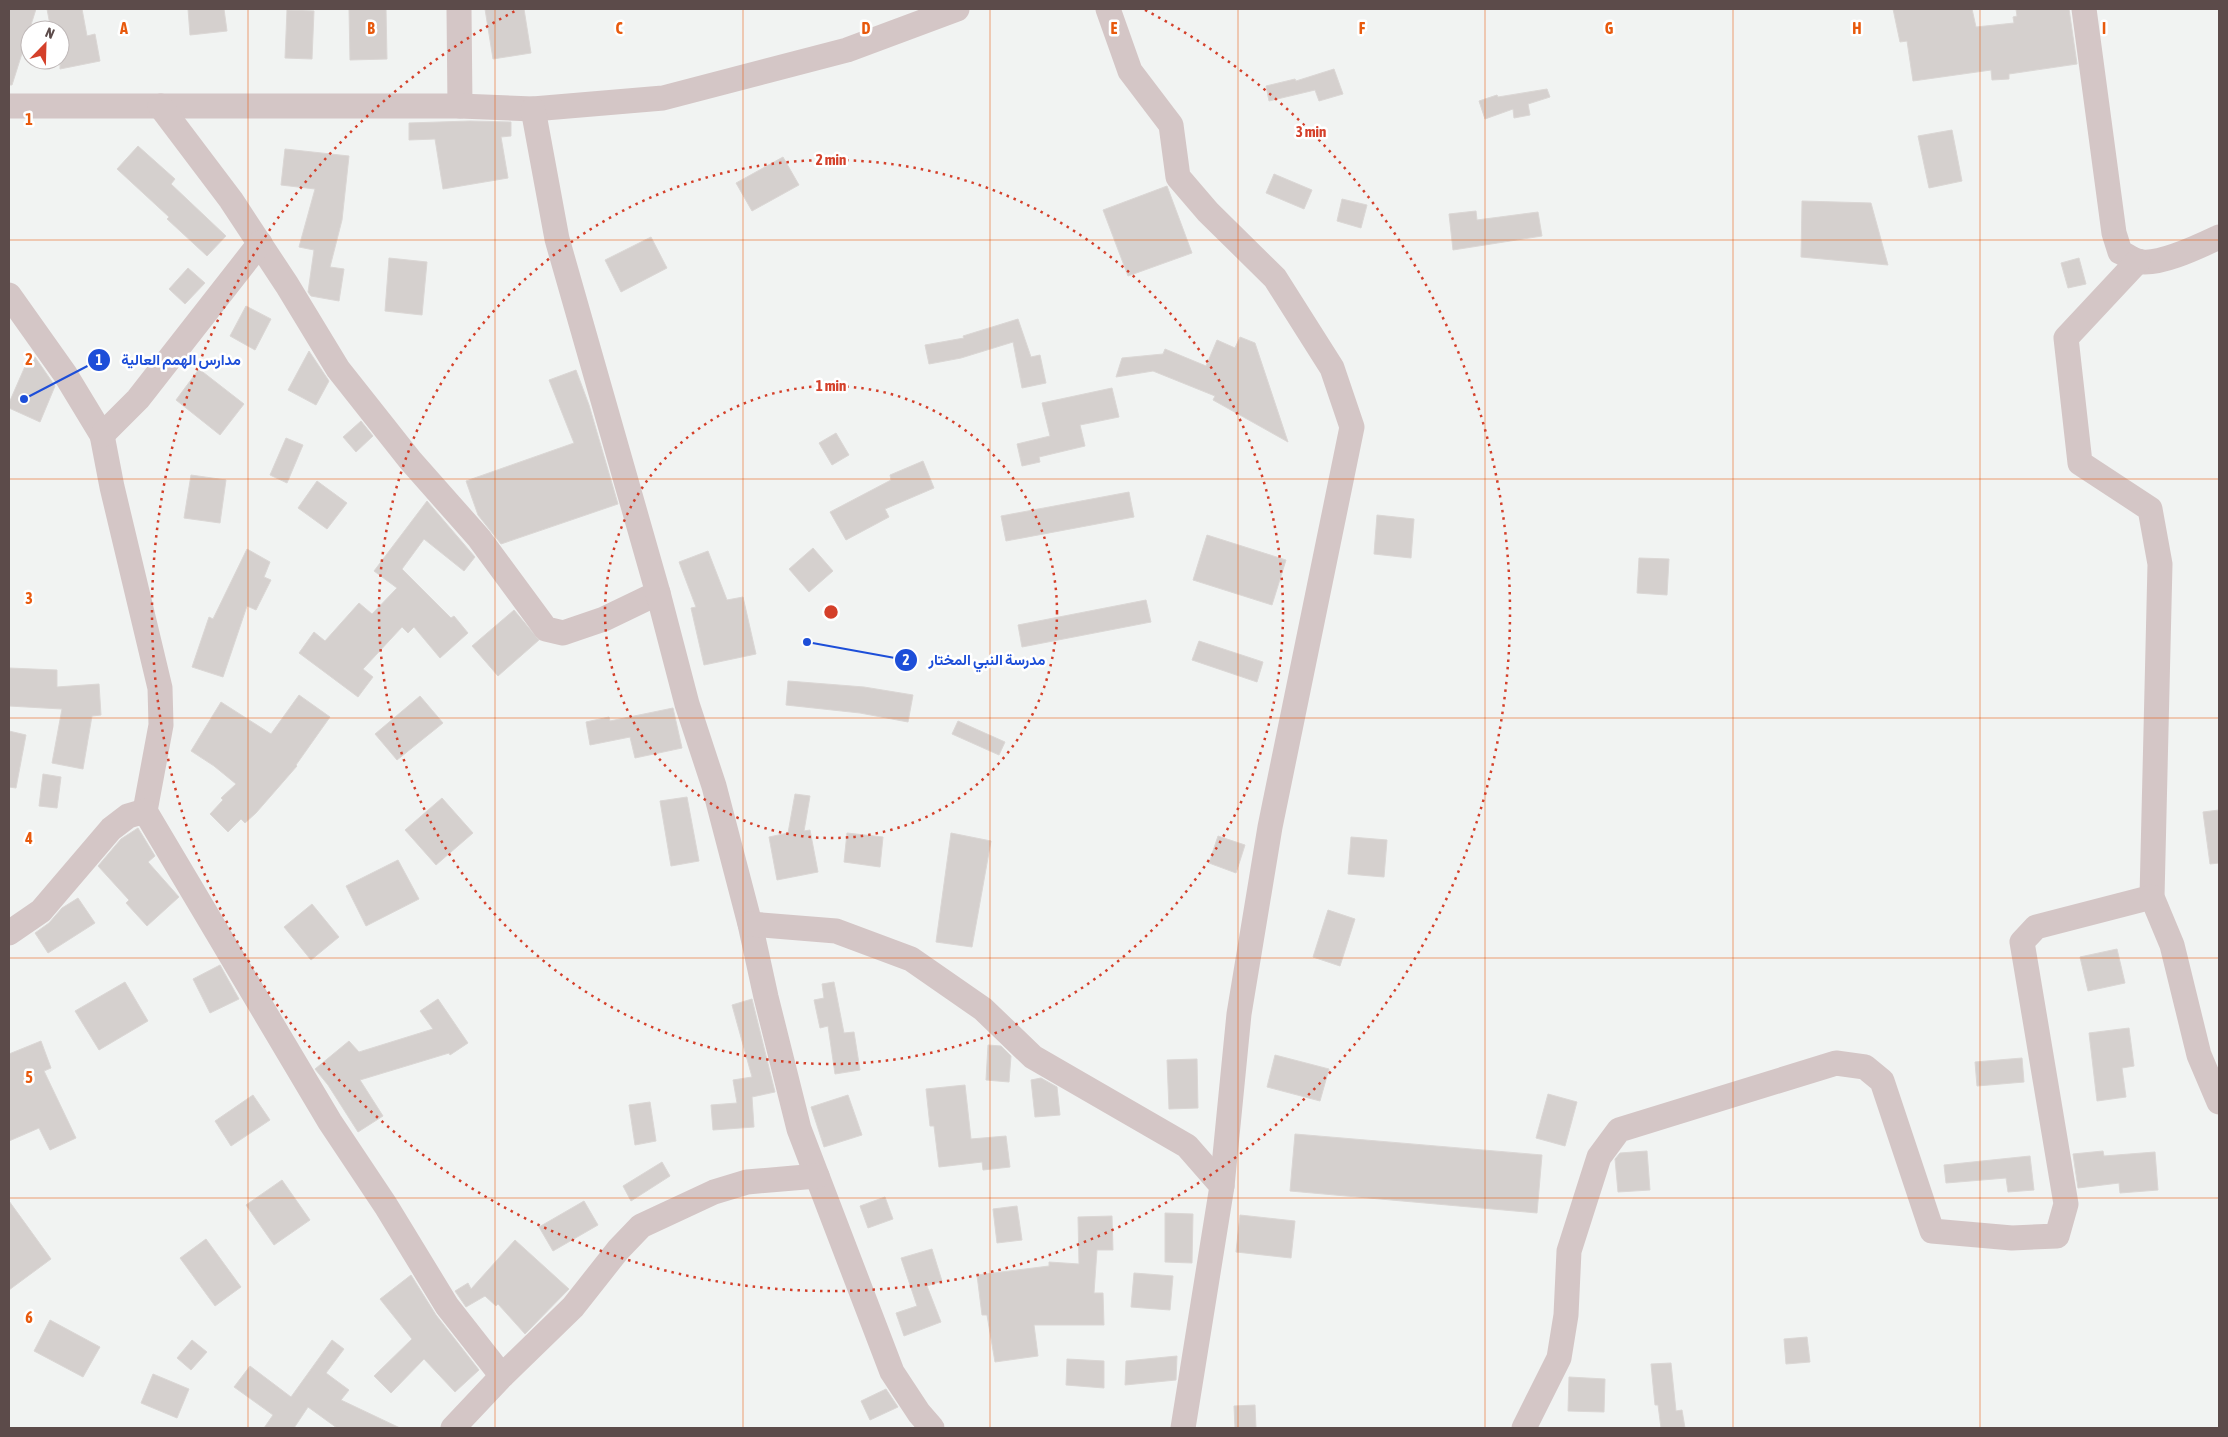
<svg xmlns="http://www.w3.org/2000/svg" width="2228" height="1437" font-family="'Asap Condensed',Vazirmatn,sans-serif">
  <rect width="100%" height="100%" fill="#f1f3f2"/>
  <g fill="#d5d0ce" stroke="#dbd7d5">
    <path d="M 9,9 L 36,9 L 12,85 L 9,85 Z"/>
    <path d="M 47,9 L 82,9 L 87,36 L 95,34 L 100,61 L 60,69 L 60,30 L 51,30 Z"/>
    <path d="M 188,9 L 224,9 L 227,31 L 190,35 Z"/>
    <path d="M 349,9 L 386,9 L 387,59 L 350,60 Z"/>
    <path d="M 485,9 L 524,9 L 531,53 L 493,59 Z"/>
    <path d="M 1893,9 L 1972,9 L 1976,27 L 2014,23 L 2013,17 L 2017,16 L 2016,9 L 2069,9 L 2077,64 L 2009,74 L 2009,79 L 1992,80 L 1991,70 L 1913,81 L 1907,41 L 1900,42 Z"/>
    <path d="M 287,10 L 314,11 L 312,59 L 285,58 Z"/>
    <path d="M 1334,69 L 1343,94 L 1319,101 L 1315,90 L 1269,101 L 1266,86 L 1295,79 L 1296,81 Z"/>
    <path d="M 1547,89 L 1550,97 L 1528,104 L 1530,115 L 1514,118 L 1513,109 L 1485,119 L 1479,101 L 1497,95 L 1498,97 Z"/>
    <path d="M 470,121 L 511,122 L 511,136 L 501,137 L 508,178 L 443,189 L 435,139 L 409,140 L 409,123 Z"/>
    <path d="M 1952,130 L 1962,181 L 1929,188 L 1918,136 Z"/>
    <path d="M 138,146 L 175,179 L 171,184 L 226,236 L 207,256 L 167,219 L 169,217 L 117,169 Z"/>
    <path d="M 285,149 L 349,156 L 342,220 L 330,267 L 344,269 L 339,301 L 311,296 L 308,292 L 314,250 L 299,247 L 315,189 L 281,185 Z"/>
    <path d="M 783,157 L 799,185 L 752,211 L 736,183 Z"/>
    <path d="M 1274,174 L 1312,190 L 1304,209 L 1266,193 Z"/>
    <path d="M 1167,186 L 1192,253 L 1128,276 L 1103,210 Z"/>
    <path d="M 1342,199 L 1367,205 L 1361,228 L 1337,221 Z"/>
    <path d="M 1802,201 L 1871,203 L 1888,265 L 1801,257 Z"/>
    <path d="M 1476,211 L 1477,220 L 1538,212 L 1542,236 L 1453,250 L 1449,214 Z"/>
    <path d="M 651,237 L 667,268 L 621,292 L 605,260 Z"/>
    <path d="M 389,258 L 427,262 L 422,315 L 385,311 Z"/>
    <path d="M 2079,258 L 2086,284 L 2068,288 L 2061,263 Z"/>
    <path d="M 188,268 L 205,283 L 185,304 L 169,289 Z"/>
    <path d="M 246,306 L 271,319 L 255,350 L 230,336 Z"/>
    <path d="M 1018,319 L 1031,357 L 1040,355 L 1046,383 L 1022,388 L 1013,342 L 961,358 L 929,364 L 925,345 L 964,338 L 963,336 Z"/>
    <path d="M 1240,337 L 1255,343 L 1288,442 L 1213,400 L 1215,396 L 1153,371 L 1116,377 L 1122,358 L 1163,354 L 1165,349 L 1206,366 L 1217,340 L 1235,348 Z"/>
    <path d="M 309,351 L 329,381 L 316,405 L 288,390 Z"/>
    <path d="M 30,355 L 35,357 L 55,386 L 40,422 L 9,408 L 9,403 Z"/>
    <path d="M 199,369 L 244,404 L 220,435 L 176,400 Z"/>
    <path d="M 576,370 L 589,405 L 618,504 L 501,544 L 478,515 L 466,481 L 574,443 L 549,380 Z"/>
    <path d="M 1112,388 L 1119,417 L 1080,425 L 1085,446 L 1039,457 L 1040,462 L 1022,466 L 1017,444 L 1050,436 L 1042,403 Z"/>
    <path d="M 361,421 L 373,436 L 356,452 L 343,437 Z"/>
    <path d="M 836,433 L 849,455 L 832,465 L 819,443 Z"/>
    <path d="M 286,438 L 303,445 L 287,483 L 270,475 Z"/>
    <path d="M 923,461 L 934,488 L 885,509 L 889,517 L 846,540 L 830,512 L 891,480 L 890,475 Z"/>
    <path d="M 191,475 L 226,480 L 220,523 L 184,518 Z"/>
    <path d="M 317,481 L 347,503 L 327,529 L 298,508 Z"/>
    <path d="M 1129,492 L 1134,517 L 1006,541 L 1001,516 Z"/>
    <path d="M 427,501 L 475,557 L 464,571 L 424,539 L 402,569 L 451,618 L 454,616 L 468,633 L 440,658 L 414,627 L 408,633 L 402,627 L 363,669 L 373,677 L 358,697 L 299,653 L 314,632 L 325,641 L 359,603 L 372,614 L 397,588 L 374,571 Z"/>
    <path d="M 1377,515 L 1414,519 L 1411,558 L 1374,554 Z"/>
    <path d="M 1207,535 L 1286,560 L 1272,605 L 1193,580 Z"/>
    <path d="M 813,548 L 833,571 L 809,592 L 789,569 Z"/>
    <path d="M 247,549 L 270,562 L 264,577 L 271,580 L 256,610 L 247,606 L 223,677 L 192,667 L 209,617 L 213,619 Z"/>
    <path d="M 708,551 L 727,600 L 743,597 L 756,654 L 704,665 L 691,608 L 696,607 L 679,562 Z"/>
    <path d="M 1639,558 L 1669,559 L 1667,595 L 1637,593 Z"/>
    <path d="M 1146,600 L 1151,622 L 1022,647 L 1018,625 Z"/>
    <path d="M 514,610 L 539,640 L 498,676 L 472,646 Z"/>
    <path d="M 1199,641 L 1263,662 L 1257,682 L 1192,660 Z"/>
    <path d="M 9,668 L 57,670 L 57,687 L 99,684 L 101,715 L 92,716 L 83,769 L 52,763 L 62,709 L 9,706 Z"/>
    <path d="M 788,681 L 864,687 L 913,695 L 908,722 L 860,713 L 786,705 Z"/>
    <path d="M 299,695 L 330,717 L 296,765 L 297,766 L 256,813 L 245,823 L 241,819 L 228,832 L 210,814 L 223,800 L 221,798 L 236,784 L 214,766 L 191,751 L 221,702 L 271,734 Z"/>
    <path d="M 420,696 L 443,723 L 397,760 L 375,734 Z"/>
    <path d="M 673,708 L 682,748 L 635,758 L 630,737 L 590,745 L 586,722 L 609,717 L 610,721 Z"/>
    <path d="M 958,721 L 1005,742 L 999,755 L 952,734 Z"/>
    <path d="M 9,731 L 26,735 L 16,788 L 9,787 Z"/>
    <path d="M 43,774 L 61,777 L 57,808 L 39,806 Z"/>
    <path d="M 795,794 L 810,796 L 804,831 L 810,830 L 818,872 L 777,880 L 769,837 L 788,833 Z"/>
    <path d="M 687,797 L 699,861 L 671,866 L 660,801 Z"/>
    <path d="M 442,798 L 473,833 L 436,865 L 405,830 Z"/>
    <path d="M 2219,810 L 2219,863 L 2210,864 L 2203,812 Z"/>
    <path d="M 138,828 L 155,856 L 148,862 L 179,897 L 147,926 L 126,903 L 129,900 L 98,866 L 121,839 Z"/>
    <path d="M 847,833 L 883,837 L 880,867 L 844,862 Z"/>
    <path d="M 951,833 L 991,841 L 972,947 L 936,942 Z"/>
    <path d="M 1218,836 L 1245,845 L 1236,873 L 1209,863 Z"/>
    <path d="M 1351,837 L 1387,840 L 1384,877 L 1348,874 Z"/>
    <path d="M 398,860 L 419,899 L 366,926 L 346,886 Z"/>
    <path d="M 78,898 L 95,923 L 48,953 L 35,933 L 49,923 L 62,908 Z"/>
    <path d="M 312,904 L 339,937 L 311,960 L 284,927 Z"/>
    <path d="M 1328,910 L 1355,919 L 1340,966 L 1313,957 Z"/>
    <path d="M 2117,949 L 2125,983 L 2088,991 L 2080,957 Z"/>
    <path d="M 220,965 L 239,999 L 210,1013 L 193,979 Z"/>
    <path d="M 125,982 L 148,1021 L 99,1050 L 75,1011 Z"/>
    <path d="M 834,982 L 844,1033 L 854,1032 L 860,1070 L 835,1074 L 828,1026 L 820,1028 L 814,1000 L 824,998 L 822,984 Z"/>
    <path d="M 438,999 L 468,1043 L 450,1055 L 449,1053 L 360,1080 L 383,1116 L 358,1132 L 328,1085 L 315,1069 L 349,1041 L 359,1052 L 433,1029 L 420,1011 Z"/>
    <path d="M 752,999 L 775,1092 L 752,1097 L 754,1127 L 713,1130 L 711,1105 L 737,1103 L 733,1080 L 752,1077 L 732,1005 Z"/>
    <path d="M 2129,1028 L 2134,1066 L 2122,1068 L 2126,1097 L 2097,1101 L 2089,1033 Z"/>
    <path d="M 41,1041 L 51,1068 L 44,1071 L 76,1138 L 50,1150 L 39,1128 L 9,1141 L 9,1054 Z"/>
    <path d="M 988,1045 L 1001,1046 L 1011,1056 L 1009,1082 L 986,1080 Z"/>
    <path d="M 1275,1055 L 1329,1069 L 1320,1101 L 1267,1087 Z"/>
    <path d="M 2022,1058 L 2024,1082 L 1977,1086 L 1975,1062 Z"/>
    <path d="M 1197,1059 L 1198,1108 L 1169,1109 L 1167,1060 Z"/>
    <path d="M 1041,1078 L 1057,1087 L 1060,1115 L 1035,1117 L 1031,1080 Z"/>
    <path d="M 965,1085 L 971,1139 L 1006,1136 L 1010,1167 L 983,1170 L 982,1162 L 939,1167 L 934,1126 L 930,1126 L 926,1089 Z"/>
    <path d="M 1548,1094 L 1577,1102 L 1565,1146 L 1536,1138 Z"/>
    <path d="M 253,1095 L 270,1120 L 231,1146 L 215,1121 Z"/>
    <path d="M 848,1095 L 862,1135 L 824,1147 L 811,1107 Z"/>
    <path d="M 650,1102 L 656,1141 L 635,1145 L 629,1105 Z"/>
    <path d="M 1295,1134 L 1542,1155 L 1537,1213 L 1290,1191 Z"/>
    <path d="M 1647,1151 L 1650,1190 L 1618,1192 L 1615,1159 L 1620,1153 Z"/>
    <path d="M 2103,1151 L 2104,1156 L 2155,1152 L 2158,1190 L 2120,1193 L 2119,1183 L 2078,1188 L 2073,1154 Z"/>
    <path d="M 2030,1156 L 2034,1190 L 2008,1192 L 2006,1178 L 1946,1183 L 1944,1165 Z"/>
    <path d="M 662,1162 L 670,1176 L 631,1201 L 623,1186 Z"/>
    <path d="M 282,1180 L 310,1220 L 274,1245 L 246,1205 Z"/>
    <path d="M 885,1197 L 893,1219 L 868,1228 L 860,1206 Z"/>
    <path d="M 9,1201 L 51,1259 L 9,1290 Z"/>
    <path d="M 584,1201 L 598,1225 L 553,1251 L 539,1227 Z"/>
    <path d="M 1017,1206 L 1022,1240 L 997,1243 L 993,1209 Z"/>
    <path d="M 1165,1213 L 1193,1214 L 1192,1263 L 1165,1262 Z"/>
    <path d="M 1240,1215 L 1295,1221 L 1291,1258 L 1236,1252 Z"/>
    <path d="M 1112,1216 L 1113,1250 L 1097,1250 L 1094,1293 L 1103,1293 L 1104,1325 L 1034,1325 L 1038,1356 L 995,1362 L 987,1315 L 982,1315 L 977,1275 L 1049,1266 L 1049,1262 L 1079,1264 L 1078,1217 Z"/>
    <path d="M 206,1239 L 241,1287 L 215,1306 L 180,1258 Z"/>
    <path d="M 515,1240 L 569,1289 L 525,1334 L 498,1304 L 496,1306 L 485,1296 L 466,1307 L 455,1291 L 468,1283 L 471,1289 Z"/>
    <path d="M 932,1249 L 942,1281 L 927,1286 L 941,1322 L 904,1336 L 896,1313 L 917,1306 L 901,1258 Z"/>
    <path d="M 1134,1273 L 1173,1276 L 1170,1310 L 1131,1307 Z"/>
    <path d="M 411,1275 L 436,1315 L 479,1370 L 455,1392 L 424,1359 L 391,1393 L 374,1376 L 412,1339 L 380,1299 Z"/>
    <path d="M 50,1320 L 100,1347 L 83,1377 L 34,1351 Z"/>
    <path d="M 1807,1337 L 1810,1362 L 1786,1364 L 1784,1339 Z"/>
    <path d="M 192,1340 L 207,1352 L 191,1370 L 177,1358 Z"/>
    <path d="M 332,1340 L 344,1349 L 326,1373 L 349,1390 L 341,1400 L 400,1428 L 337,1428 L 308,1407 L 294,1428 L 264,1428 L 273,1415 L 234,1387 L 250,1366 L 291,1397 Z"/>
    <path d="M 1177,1356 L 1176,1380 L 1125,1385 L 1126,1361 Z"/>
    <path d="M 1067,1359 L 1104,1361 L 1104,1388 L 1066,1385 Z"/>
    <path d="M 1671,1363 L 1676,1411 L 1682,1410 L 1685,1428 L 1661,1428 L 1658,1405 L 1655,1405 L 1651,1364 Z"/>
    <path d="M 153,1374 L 189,1389 L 177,1418 L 141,1403 Z"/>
    <path d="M 1569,1377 L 1605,1379 L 1604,1412 L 1568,1411 Z"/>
    <path d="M 886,1389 L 898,1407 L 870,1420 L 861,1401 Z"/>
    <path d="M 1255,1405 L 1256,1428 L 1235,1428 L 1234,1406 Z"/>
  </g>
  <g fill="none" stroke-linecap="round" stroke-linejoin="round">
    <g stroke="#d4c6c6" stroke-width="25">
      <path d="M 459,9 L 460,106"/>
      <path d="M 1108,9 L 1130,71 L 1171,125 L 1178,177 L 1208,212 L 1275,278 L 1332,368 L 1352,427 L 1270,827 L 1239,1014 L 1222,1186"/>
      <path d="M 2084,9 L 2114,233 L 2120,252 C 2125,254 2131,259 2137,261 C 2157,267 2200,246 2219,237"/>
      <path d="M 9,106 L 460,106 L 533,109 L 663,98 L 847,50 L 957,9"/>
      <path d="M 160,106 L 231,200 L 287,285 L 338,369 L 410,460 L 479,538 L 546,629 L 563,633 L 604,619 L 658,593"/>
      <path d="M 533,109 L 557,239 L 658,593 L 687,704 L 714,786 L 750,924 L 766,997 L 799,1129 L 892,1372 L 919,1413 L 932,1428"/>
      <path d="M 2138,261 L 2066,338 L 2080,463 L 2150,509 L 2160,564 L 2152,897 L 2172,945 L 2199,1055 L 2219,1102"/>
      <path d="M 9,295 L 65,374 L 102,435 L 112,487 L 160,688 L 161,725 L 145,811"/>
      <path d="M 102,435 L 138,399 L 260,243"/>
      <path d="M 750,924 L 836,931 L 911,959 L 983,1009 L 1033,1057 L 1187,1146 L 1222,1186 L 1183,1428"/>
      <path d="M 9,933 L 41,911 L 111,829 L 128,816 L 145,811 L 330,1122 L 386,1206 L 447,1306 L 502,1376"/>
      <path d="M 453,1428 L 502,1376 L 573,1307 L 618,1250 L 641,1226 L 714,1192 L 747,1182 L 817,1176"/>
      <path d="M 1524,1428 L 1559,1358 L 1566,1315 L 1569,1251 L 1599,1157 L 1619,1130 L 1836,1063 L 1865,1067 L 1882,1081 L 1932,1231 L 2012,1238 L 2057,1236 L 2066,1204 L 2022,942 L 2036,927 L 2152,897"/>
    </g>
  </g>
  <path fill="none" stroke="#e8590c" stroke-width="1" stroke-opacity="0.55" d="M 248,9 L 248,1428M 495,9 L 495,1428M 743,9 L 743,1428M 990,9 L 990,1428M 1238,9 L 1238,1428M 1485,9 L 1485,1428M 1733,9 L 1733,1428M 1980,9 L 1980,1428M 9,240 L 2219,240M 9,479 L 2219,479M 9,718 L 2219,718M 9,958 L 2219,958M 9,1198 L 2219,1198"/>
  <g fill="none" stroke="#d4402a" stroke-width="2.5" stroke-dasharray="2.5 5">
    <circle cx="831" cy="612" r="226"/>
    <circle cx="831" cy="612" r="452"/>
    <path d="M1145 10A679 679 0 1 1 517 10"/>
  </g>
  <g font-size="16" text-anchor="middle" font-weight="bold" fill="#e8590c" stroke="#fff" stroke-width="5" stroke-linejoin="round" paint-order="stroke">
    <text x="124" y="34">A</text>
    <text x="371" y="34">B</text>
    <text x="619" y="34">C</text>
    <text x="866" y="34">D</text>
    <text x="1114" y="34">E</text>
    <text x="1362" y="34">F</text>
    <text x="1609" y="34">G</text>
    <text x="1857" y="34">H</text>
    <text x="2104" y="34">I</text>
    <text x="29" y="125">1</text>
    <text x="29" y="365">2</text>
    <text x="29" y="604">3</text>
    <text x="29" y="844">4</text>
    <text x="29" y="1083">5</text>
    <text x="29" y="1323">6</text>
  </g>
  <circle cx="831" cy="612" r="8" fill="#d4402a" stroke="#fff" stroke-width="2.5"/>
  <g font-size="15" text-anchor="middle" font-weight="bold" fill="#d4402a" stroke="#fff" stroke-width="5" stroke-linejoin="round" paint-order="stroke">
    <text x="1311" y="137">3 min</text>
    <text x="831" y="165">2 min</text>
    <text x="831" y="391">1 min</text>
  </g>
  <path fill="none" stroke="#1d4ed8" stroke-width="2" d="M24 399L99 360M807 642L906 660"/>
  <g fill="#1d4ed8" stroke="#fff" stroke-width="2">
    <circle cx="24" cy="399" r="5"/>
    <circle cx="807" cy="642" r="5"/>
    <circle cx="99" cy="360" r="12"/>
    <circle cx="906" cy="660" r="12"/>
  </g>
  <g font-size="15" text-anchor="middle" font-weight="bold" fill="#fff">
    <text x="99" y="365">1</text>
    <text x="906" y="665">2</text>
  </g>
  <g font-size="15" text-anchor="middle" font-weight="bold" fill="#1d4ed8" stroke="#fff" stroke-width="5" stroke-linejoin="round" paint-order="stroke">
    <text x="181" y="365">مدارس الهمم العالية</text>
    <text x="987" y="665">مدرسة النبي المختار</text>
  </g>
  <rect width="2228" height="1437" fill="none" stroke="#5c4b4a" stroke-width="20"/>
  <g transform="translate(45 45) rotate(23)"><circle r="24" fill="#ffffff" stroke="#beb7b7"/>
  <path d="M0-4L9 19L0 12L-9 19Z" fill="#d4402a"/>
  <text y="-8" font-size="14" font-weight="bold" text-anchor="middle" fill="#5c4b4a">N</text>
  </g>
</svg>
